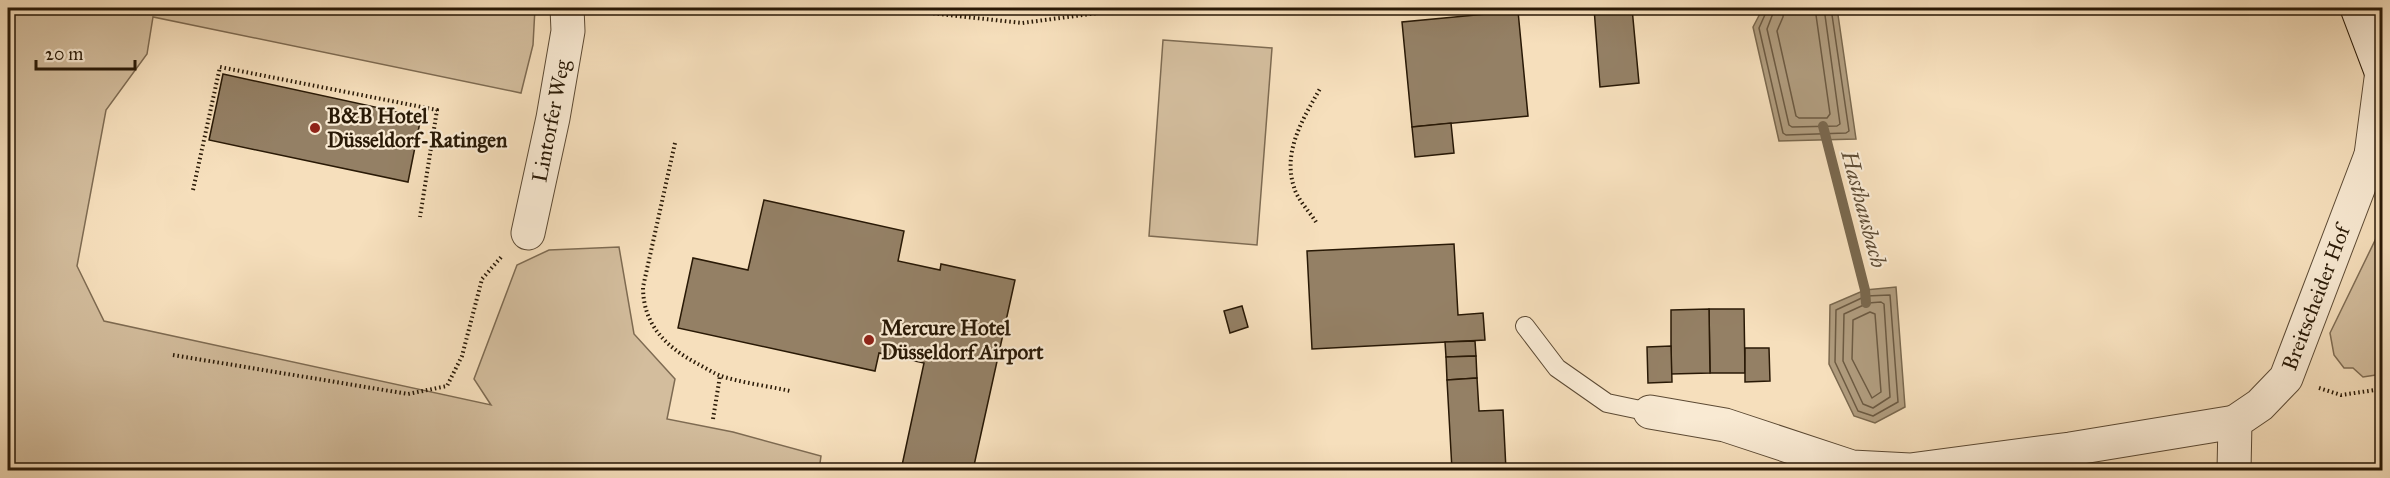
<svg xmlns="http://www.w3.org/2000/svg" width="2390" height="478" font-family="'IM FELL Great Primer',serif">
  <rect width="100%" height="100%" fill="#f6dfbc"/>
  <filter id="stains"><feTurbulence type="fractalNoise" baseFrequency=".00333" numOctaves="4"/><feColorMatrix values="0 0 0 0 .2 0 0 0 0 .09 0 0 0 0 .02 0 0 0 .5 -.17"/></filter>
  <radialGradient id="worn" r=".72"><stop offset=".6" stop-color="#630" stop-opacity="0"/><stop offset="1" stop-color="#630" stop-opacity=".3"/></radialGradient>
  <g fill="#d3bd9d" stroke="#7e6b52" stroke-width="1.5">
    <path d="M 8,8 L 535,8 L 533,45 L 521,93 L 153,17 L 147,54 L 106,110 L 77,266 L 104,321 L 491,405 L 474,379 L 517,265 L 549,250 L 619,247 L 634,334 L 675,379 L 667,419 L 733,432 L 821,456 L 819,470 L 8,470 Z"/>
    <path d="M 971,8 L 1067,8 L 1018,14 Z"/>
    <path d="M 1163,40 L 1272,48 L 1257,245 L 1149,236 Z"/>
    <path d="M 2382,226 L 2382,374 L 2363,377 L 2353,368 L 2344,368 L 2334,355 L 2330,333 Z"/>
  </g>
  <g fill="#b09c7e" stroke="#7a684e" stroke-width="1.5">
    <path d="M 1763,8 L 1837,8 L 1856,139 L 1779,141 L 1753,27 Z"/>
    <path d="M 1896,287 L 1905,407 L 1875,423 L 1854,416 L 1829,364 L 1830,305 L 1865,290 Z"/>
  </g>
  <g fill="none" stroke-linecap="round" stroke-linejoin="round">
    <g stroke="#6c5a42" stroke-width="1.5">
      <path d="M 1768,8 L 1759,28 L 1783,133 L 1786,135 L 1846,133 L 1849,131 L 1831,8"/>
      <path d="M 1775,8 L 1767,29 L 1789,125 L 1792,127 L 1837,126 L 1840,124 L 1824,8"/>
      <path d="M 1784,8 L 1783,17 L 1777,31 L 1796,116 L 1799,118 L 1827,118 L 1830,114 L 1815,8"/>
      <path d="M 1890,295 L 1898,402 L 1873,416 L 1858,411 L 1835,362 L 1836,310 L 1866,296 Z"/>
      <path d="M 1868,303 L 1881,302 L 1884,304 L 1890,397 L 1873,408 L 1863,404 L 1843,361 L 1844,314 Z"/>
      <path d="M 1870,312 L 1875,314 L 1881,392 L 1872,398 L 1852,359 L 1853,320 Z"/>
    </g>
    <path stroke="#7a684e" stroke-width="10" d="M 1823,126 L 1865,290 L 1866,303"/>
  </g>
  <g fill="#948065" stroke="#291906" stroke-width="1.5">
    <path d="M 1594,8 L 1632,8 L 1639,83 L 1600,87 Z"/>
    <path d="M 1518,11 L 1528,116 L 1412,127 L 1402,22 Z"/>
    <path d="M 223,74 L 421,117 L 408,182 L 209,140 Z"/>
    <path d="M 1451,123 L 1454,153 L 1415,157 L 1412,127 Z"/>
    <path d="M 764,200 L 904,231 L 898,261 L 940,270 L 941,264 L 1015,280 L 973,470 L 901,470 L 924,363 L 879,353 L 875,371 L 678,328 L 693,258 L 748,270 Z"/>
    <path d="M 1454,244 L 1458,315 L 1483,313 L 1485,340 L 1312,349 L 1307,251 Z"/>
    <path d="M 1242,306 L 1248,327 L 1230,333 L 1224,311 Z"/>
    <path d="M 1709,309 L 1744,309 L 1745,373 L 1710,373 Z"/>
    <path d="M 1709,309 L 1710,373 L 1671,374 L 1671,310 Z"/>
    <path d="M 1475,341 L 1476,356 L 1446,357 L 1445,342 Z"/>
    <path d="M 1671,346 L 1672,382 L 1648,383 L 1647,347 Z"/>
    <path d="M 1745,348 L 1769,348 L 1770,381 L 1745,382 Z"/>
    <path d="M 1476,356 L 1477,378 L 1447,380 L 1446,357 Z"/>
    <path d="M 1477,378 L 1479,411 L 1503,410 L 1506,470 L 1452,470 L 1447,380 Z"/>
  </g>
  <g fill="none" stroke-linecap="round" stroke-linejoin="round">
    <g stroke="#5c4a34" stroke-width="20">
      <path id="lane" d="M 1525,326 L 1557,368 L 1607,403 L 1650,412"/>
    </g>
    <g stroke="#5c4a34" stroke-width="35">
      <g id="street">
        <path d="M 2371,155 L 2382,71"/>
        <path d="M 528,233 L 553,118 L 568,31 L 567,8"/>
        <path d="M 1650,412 L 1725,425 L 1852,467 L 1910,470 L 2070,449 L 2235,422"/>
        <path d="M 2234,470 L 2235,422 L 2260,405 L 2286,378 L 2371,155 L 2382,137"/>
      </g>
    </g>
    <g stroke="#291906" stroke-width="35">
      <path id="secondary" d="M 2357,8 L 2382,74"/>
    </g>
    <g stroke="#291906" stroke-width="4" stroke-dasharray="1.5 3" stroke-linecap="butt">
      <path d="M 884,8 L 1022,23 L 1136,8 L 1158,8"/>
      <path d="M 675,143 L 643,287 C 643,324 665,346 696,363 C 704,367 713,373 721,376 C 743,383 768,386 790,391"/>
      <path d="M 193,190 L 220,67 L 437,110 L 420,217"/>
      <path d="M 1316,222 C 1309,211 1297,199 1294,187 C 1282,151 1304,117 1321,87"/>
      <path d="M 173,355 L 408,394 L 447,386 L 462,356 L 482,279 L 503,255"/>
      <path d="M 2319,388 L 2341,395 L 2382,389"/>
      <path d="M 713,419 L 720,376"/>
    </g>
    <use href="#lane" stroke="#f9ead3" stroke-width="18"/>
    <use href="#street" stroke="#f9ead3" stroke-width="33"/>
    <use href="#secondary" stroke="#f9ead3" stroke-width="33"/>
  </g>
  <g fill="#8f2418" stroke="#f9ead3" stroke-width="2">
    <circle cx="315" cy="128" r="6"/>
    <circle cx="869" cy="340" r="6"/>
  </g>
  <g text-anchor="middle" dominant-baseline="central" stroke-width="4.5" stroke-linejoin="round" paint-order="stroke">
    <g font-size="21" font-weight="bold" fill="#291906" stroke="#f9ead3" text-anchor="start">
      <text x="327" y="116">B&amp;B Hotel<tspan x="327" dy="24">Düsseldorf-Ratingen</tspan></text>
      <text x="881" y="328">Mercure Hotel<tspan x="881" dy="24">Düsseldorf Airport</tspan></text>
    </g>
    <g font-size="21" fill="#291906" stroke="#f9ead3">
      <text transform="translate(551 121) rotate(-79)">Lintorfer Weg</text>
      <text transform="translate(2316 298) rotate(-69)">Breitscheider Hof</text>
    </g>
    <g font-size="22" font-style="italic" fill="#5f4d36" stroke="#f9ead3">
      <text transform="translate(1864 209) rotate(75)">Hasthausbach</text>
    </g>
  </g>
  <rect width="2390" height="478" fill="none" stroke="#f6dfbc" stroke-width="30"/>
  <rect x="9" y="9" width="2372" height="460" fill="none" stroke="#291906" stroke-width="3"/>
  <rect x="15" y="15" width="2360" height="448" fill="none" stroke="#291906" stroke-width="1.5"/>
  <path d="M36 60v9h99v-9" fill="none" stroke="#291906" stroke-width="3"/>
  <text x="45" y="60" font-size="18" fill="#291906" stroke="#f9ead3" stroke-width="4.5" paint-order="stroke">20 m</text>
  <rect width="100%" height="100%" filter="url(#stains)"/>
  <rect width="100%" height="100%" fill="url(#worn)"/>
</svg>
